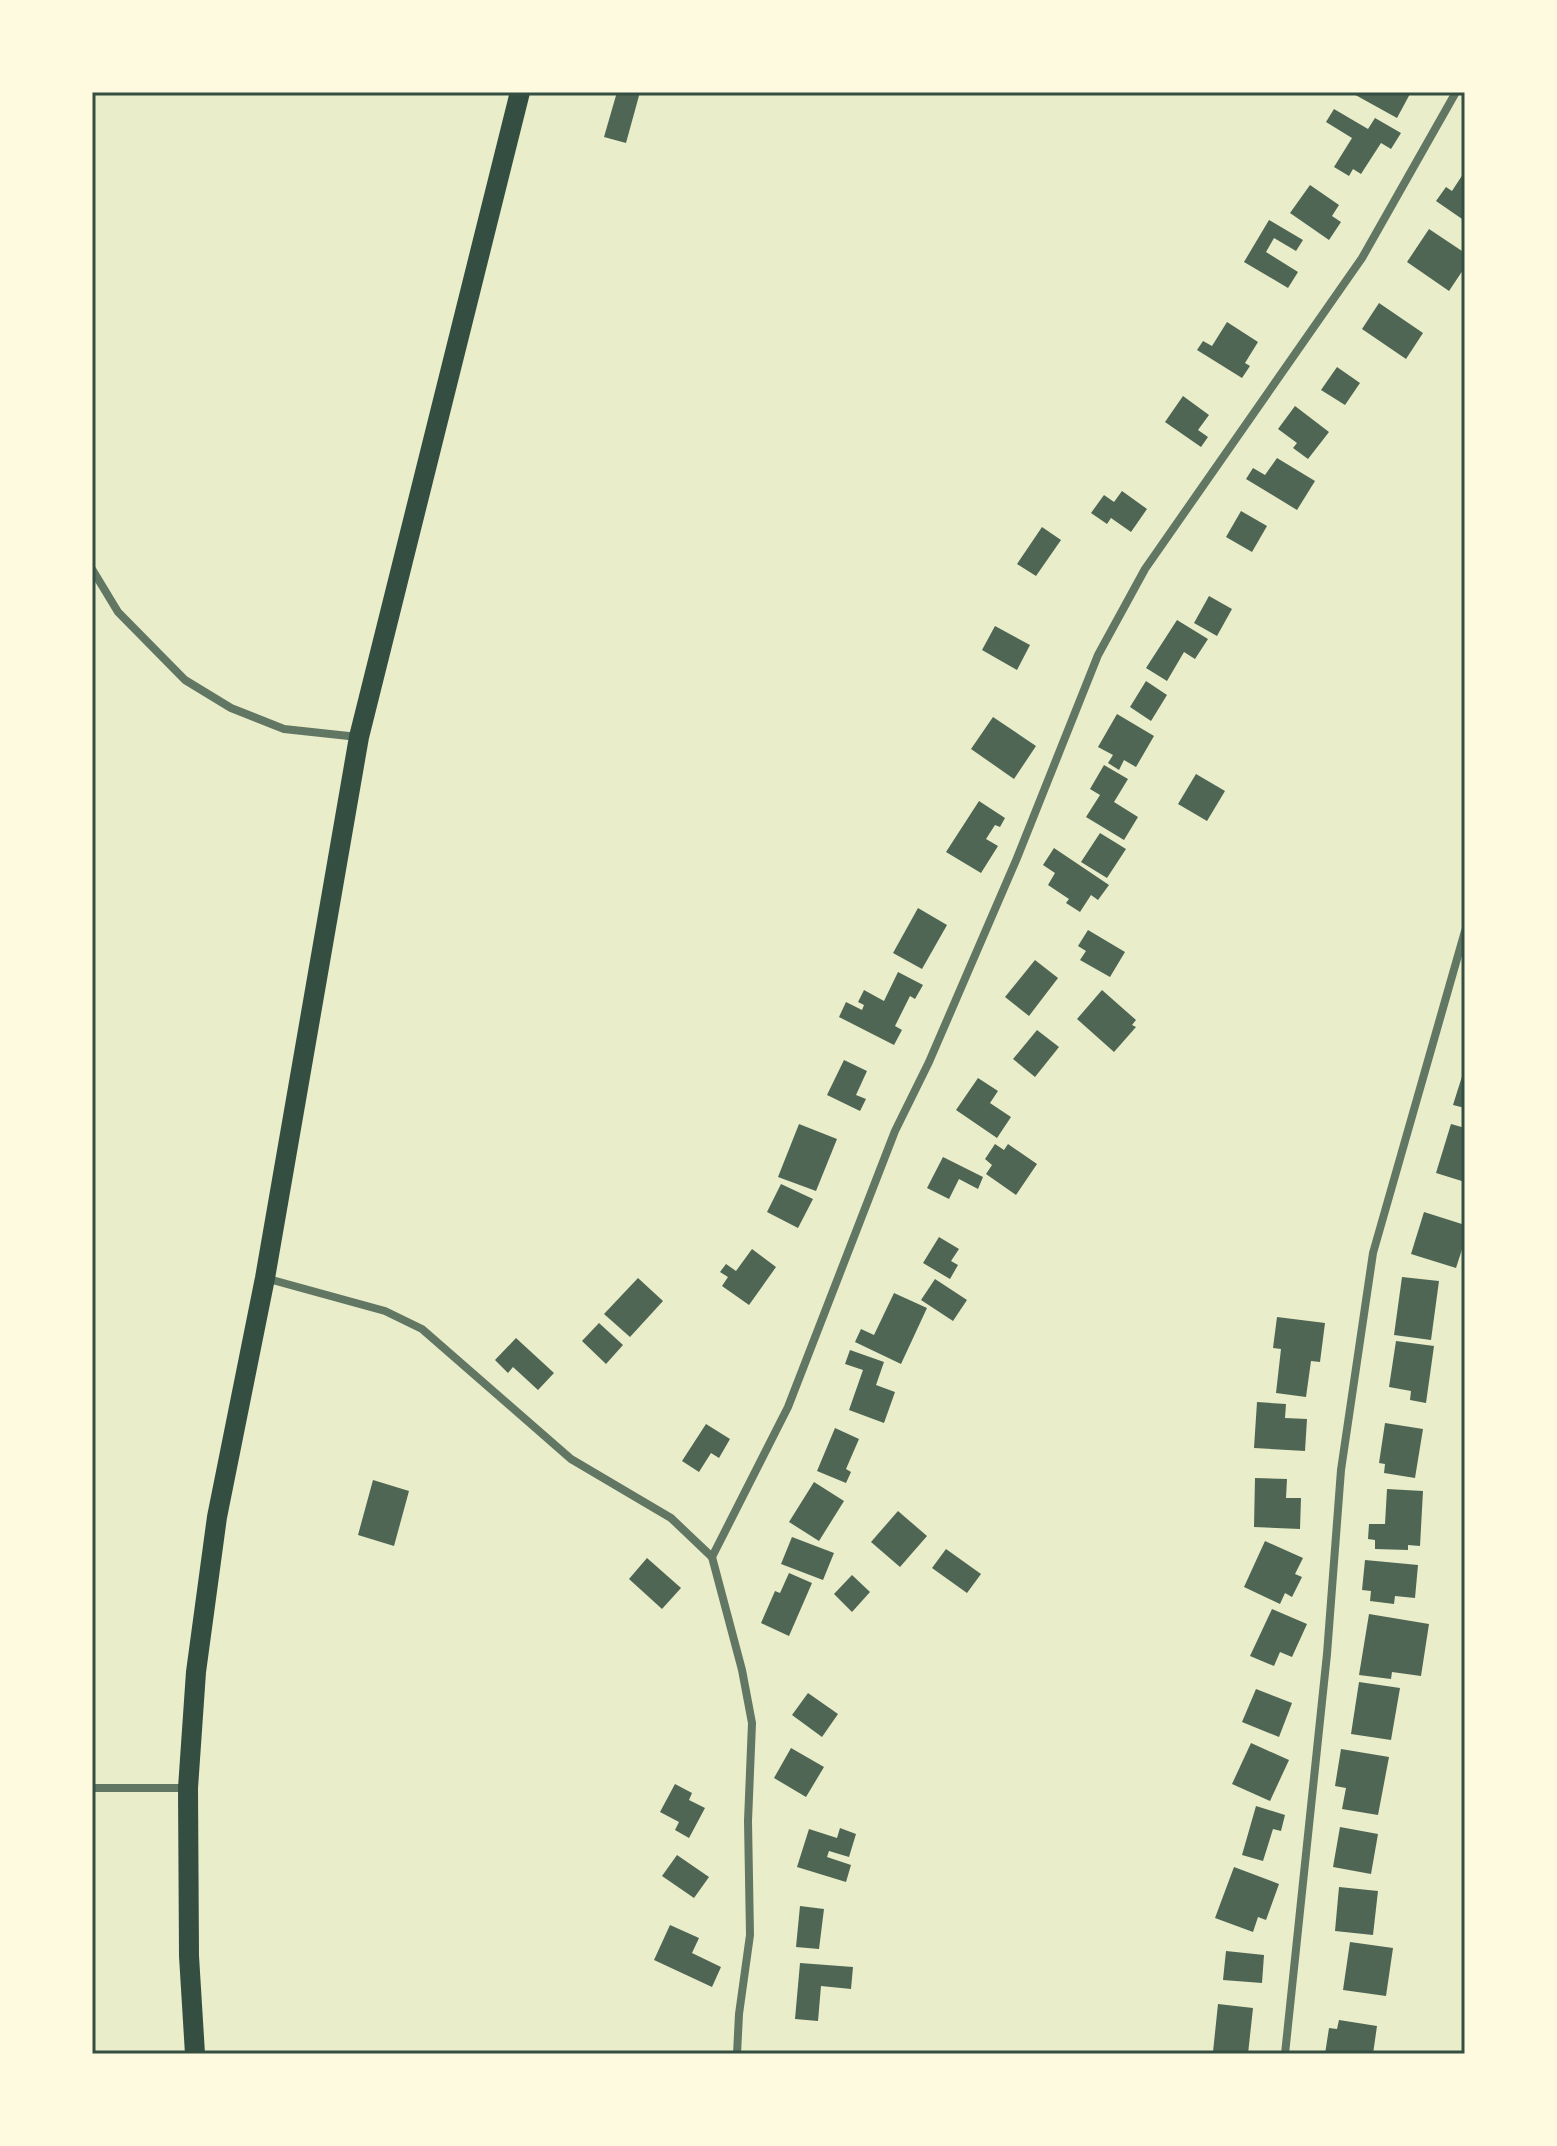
<svg xmlns="http://www.w3.org/2000/svg" width="1557" height="2146" font-family="'Roboto Serif',serif">
  <rect width="100%" height="100%" fill="#e9edc9"/>
  <g fill="#4f6655">
    <path d="M 617,92 L 640,92 L 626,143 L 604,137 Z"/>
    <path d="M 1350,92 L 1411,92 L 1397,118 Z"/>
    <path d="M 1334,109 L 1368,129 L 1375,118 L 1401,133 L 1391,149 L 1381,143 L 1361,174 L 1353,169 L 1349,176 L 1334,167 L 1352,138 L 1326,122 Z"/>
    <path d="M 1465,171 L 1465,221 L 1436,201 L 1446,187 L 1452,191 Z"/>
    <path d="M 1310,185 L 1339,205 L 1332,216 L 1341,222 L 1329,240 L 1290,213 Z"/>
    <path d="M 1269,220 L 1303,240 L 1296,251 L 1274,238 L 1266,252 L 1298,272 L 1288,288 L 1244,262 Z"/>
    <path d="M 1429,229 L 1465,253 L 1465,267 L 1449,291 L 1407,262 Z"/>
    <path d="M 1379,303 L 1423,333 L 1406,359 L 1362,329 Z"/>
    <path d="M 1227,322 L 1258,342 L 1245,363 L 1250,366 L 1242,378 L 1197,350 L 1203,341 L 1212,346 Z"/>
    <path d="M 1337,367 L 1360,383 L 1345,405 L 1321,390 Z"/>
    <path d="M 1183,396 L 1209,415 L 1198,430 L 1208,437 L 1201,447 L 1165,422 Z"/>
    <path d="M 1295,406 L 1329,432 L 1308,459 L 1293,448 L 1297,443 L 1278,429 Z"/>
    <path d="M 1277,458 L 1315,481 L 1297,510 L 1246,479 L 1253,468 L 1265,475 Z"/>
    <path d="M 1122,491 L 1147,509 L 1131,532 L 1111,518 L 1107,524 L 1091,513 L 1104,495 L 1114,502 Z"/>
    <path d="M 1241,511 L 1267,526 L 1252,552 L 1226,537 Z"/>
    <path d="M 1042,527 L 1061,540 L 1036,576 L 1017,564 Z"/>
    <path d="M 1209,596 L 1232,609 L 1217,636 L 1194,623 Z"/>
    <path d="M 1177,620 L 1208,639 L 1195,659 L 1184,652 L 1167,681 L 1146,668 Z"/>
    <path d="M 995,626 L 1030,645 L 1017,670 L 982,650 Z"/>
    <path d="M 1146,681 L 1167,695 L 1151,721 L 1130,707 Z"/>
    <path d="M 1117,714 L 1154,736 L 1136,767 L 1124,760 L 1119,770 L 1108,763 L 1113,755 L 1098,747 Z"/>
    <path d="M 993,717 L 1036,746 L 1014,779 L 971,749 Z"/>
    <path d="M 1104,765 L 1128,779 L 1114,802 L 1138,817 L 1124,840 L 1086,817 L 1100,795 L 1090,789 Z"/>
    <path d="M 1196,774 L 1225,791 L 1207,821 L 1178,804 Z"/>
    <path d="M 979,801 L 1005,818 L 1000,827 L 995,825 L 986,839 L 998,846 L 981,873 L 946,852 Z"/>
    <path d="M 1100,833 L 1126,849 L 1107,878 L 1081,862 Z"/>
    <path d="M 1054,848 L 1109,885 L 1098,900 L 1091,895 L 1080,912 L 1066,903 L 1069,899 L 1048,885 L 1055,873 L 1043,865 Z"/>
    <path d="M 918,908 L 947,925 L 922,969 L 893,953 Z"/>
    <path d="M 1088,930 L 1125,952 L 1110,977 L 1080,960 L 1086,951 L 1078,946 Z"/>
    <path d="M 1035,960 L 1058,978 L 1029,1016 L 1005,997 Z"/>
    <path d="M 898,972 L 923,985 L 915,999 L 910,996 L 895,1026 L 902,1030 L 894,1045 L 839,1017 L 846,1002 L 862,1010 L 864,1005 L 858,1002 L 864,990 L 884,1001 Z"/>
    <path d="M 1102,990 L 1136,1020 L 1132,1025 L 1136,1027 L 1114,1052 L 1077,1019 Z"/>
    <path d="M 1037,1030 L 1059,1047 L 1035,1077 L 1013,1059 Z"/>
    <path d="M 844,1060 L 867,1071 L 856,1095 L 866,1099 L 860,1111 L 827,1095 Z"/>
    <path d="M 1464,1070 L 1465,1070 L 1465,1108 L 1453,1105 Z"/>
    <path d="M 978,1078 L 998,1091 L 990,1103 L 1011,1117 L 997,1138 L 956,1110 Z"/>
    <path d="M 799,1124 L 837,1139 L 816,1191 L 778,1177 Z"/>
    <path d="M 1451,1124 L 1465,1128 L 1465,1182 L 1436,1173 Z"/>
    <path d="M 995,1144 L 1004,1150 L 1008,1144 L 1037,1164 L 1016,1195 L 986,1174 L 992,1165 L 985,1159 Z"/>
    <path d="M 943,1157 L 983,1177 L 978,1189 L 959,1179 L 949,1199 L 927,1188 Z"/>
    <path d="M 781,1184 L 813,1199 L 798,1228 L 767,1212 Z"/>
    <path d="M 1424,1212 L 1465,1225 L 1465,1240 L 1456,1268 L 1411,1254 Z"/>
    <path d="M 939,1237 L 959,1249 L 951,1261 L 958,1265 L 950,1279 L 923,1263 Z"/>
    <path d="M 752,1249 L 776,1267 L 749,1305 L 722,1286 L 728,1277 L 720,1272 L 726,1264 L 736,1271 Z"/>
    <path d="M 1402,1277 L 1439,1281 L 1431,1340 L 1394,1335 Z"/>
    <path d="M 638,1278 L 663,1301 L 630,1337 L 604,1314 Z"/>
    <path d="M 935,1279 L 967,1300 L 953,1321 L 921,1300 Z"/>
    <path d="M 894,1293 L 927,1308 L 901,1364 L 855,1342 L 861,1329 L 874,1335 Z"/>
    <path d="M 1277,1317 L 1325,1323 L 1320,1362 L 1311,1361 L 1306,1397 L 1276,1393 L 1281,1349 L 1273,1348 Z"/>
    <path d="M 599,1323 L 623,1345 L 606,1364 L 582,1341 Z"/>
    <path d="M 516,1338 L 554,1373 L 538,1390 L 513,1367 L 508,1373 L 495,1360 Z"/>
    <path d="M 1396,1341 L 1434,1346 L 1426,1403 L 1410,1400 L 1411,1391 L 1389,1387 Z"/>
    <path d="M 850,1350 L 884,1362 L 876,1385 L 895,1392 L 884,1423 L 849,1410 L 863,1370 L 845,1364 Z"/>
    <path d="M 1257,1402 L 1286,1404 L 1285,1418 L 1307,1419 L 1305,1451 L 1254,1448 Z"/>
    <path d="M 1385,1423 L 1423,1429 L 1415,1478 L 1384,1473 L 1385,1464 L 1379,1463 Z"/>
    <path d="M 706,1424 L 730,1439 L 719,1458 L 711,1453 L 699,1472 L 682,1461 Z"/>
    <path d="M 835,1428 L 859,1439 L 846,1469 L 851,1472 L 846,1483 L 817,1471 Z"/>
    <path d="M 1255,1478 L 1287,1479 L 1286,1498 L 1301,1498 L 1300,1529 L 1254,1527 Z"/>
    <path d="M 373,1480 L 409,1491 L 394,1546 L 358,1535 Z"/>
    <path d="M 814,1482 L 844,1501 L 819,1541 L 789,1522 Z"/>
    <path d="M 1387,1489 L 1423,1491 L 1420,1546 L 1408,1545 L 1408,1550 L 1375,1549 L 1375,1540 L 1368,1539 L 1369,1524 L 1385,1524 Z"/>
    <path d="M 898,1511 L 927,1536 L 900,1567 L 871,1542 Z"/>
    <path d="M 792,1537 L 834,1553 L 823,1580 L 781,1564 Z"/>
    <path d="M 1265,1541 L 1303,1558 L 1295,1574 L 1302,1577 L 1292,1597 L 1285,1593 L 1280,1604 L 1244,1587 Z"/>
    <path d="M 946,1549 L 981,1574 L 967,1593 L 932,1568 Z"/>
    <path d="M 647,1558 L 681,1588 L 662,1609 L 629,1579 Z"/>
    <path d="M 1365,1560 L 1418,1565 L 1415,1598 L 1395,1596 L 1394,1604 L 1370,1601 L 1371,1591 L 1362,1590 Z"/>
    <path d="M 789,1573 L 812,1583 L 789,1636 L 761,1623 L 775,1591 L 780,1593 Z"/>
    <path d="M 852,1575 L 870,1592 L 852,1612 L 834,1594 Z"/>
    <path d="M 1272,1609 L 1307,1624 L 1292,1657 L 1280,1652 L 1274,1666 L 1250,1656 Z"/>
    <path d="M 1369,1614 L 1429,1624 L 1421,1676 L 1392,1672 L 1391,1679 L 1359,1675 Z"/>
    <path d="M 1359,1682 L 1400,1688 L 1391,1740 L 1351,1734 Z"/>
    <path d="M 1256,1689 L 1292,1703 L 1279,1737 L 1242,1722 Z"/>
    <path d="M 808,1693 L 838,1714 L 822,1737 L 792,1715 Z"/>
    <path d="M 1251,1743 L 1289,1760 L 1270,1801 L 1232,1784 Z"/>
    <path d="M 791,1748 L 824,1767 L 806,1797 L 774,1778 Z"/>
    <path d="M 1341,1749 L 1389,1757 L 1378,1815 L 1342,1809 L 1346,1788 L 1335,1786 Z"/>
    <path d="M 675,1784 L 692,1793 L 689,1800 L 705,1808 L 689,1838 L 675,1830 L 679,1822 L 660,1812 Z"/>
    <path d="M 1256,1806 L 1285,1815 L 1281,1831 L 1273,1829 L 1263,1861 L 1242,1855 Z"/>
    <path d="M 1340,1827 L 1378,1834 L 1371,1874 L 1333,1867 Z"/>
    <path d="M 840,1828 L 856,1834 L 849,1857 L 829,1851 L 827,1857 L 851,1865 L 846,1882 L 797,1867 L 809,1829 L 837,1838 Z"/>
    <path d="M 677,1855 L 709,1877 L 694,1898 L 662,1876 Z"/>
    <path d="M 1234,1867 L 1279,1884 L 1266,1920 L 1258,1917 L 1253,1932 L 1215,1918 Z"/>
    <path d="M 1339,1887 L 1378,1891 L 1373,1935 L 1335,1931 Z"/>
    <path d="M 800,1906 L 824,1909 L 819,1949 L 796,1947 Z"/>
    <path d="M 670,1925 L 699,1938 L 692,1953 L 721,1967 L 712,1987 L 654,1960 Z"/>
    <path d="M 1350,1942 L 1393,1948 L 1386,1996 L 1343,1990 Z"/>
    <path d="M 1226,1951 L 1264,1955 L 1262,1983 L 1223,1980 Z"/>
    <path d="M 800,1963 L 853,1967 L 851,1989 L 821,1986 L 818,2021 L 795,2019 Z"/>
    <path d="M 1218,2004 L 1253,2008 L 1248,2054 L 1213,2052 Z"/>
    <path d="M 1339,2020 L 1377,2026 L 1373,2054 L 1325,2054 L 1329,2028 L 1337,2029 Z"/>
  </g>
  <g fill="none" stroke-linecap="round" stroke-linejoin="round">
    <g stroke="#617663" stroke-width="8">
      <path d="M 92,569 L 118,612 L 185,680 L 231,708 L 284,729 L 358,737"/>
      <path d="M 265,1278 L 385,1311 L 422,1329 L 571,1459 L 671,1518 L 712,1557"/>
      <path d="M 92,1788 L 187,1788"/>
      <path d="M 737,2054 L 739,2014 L 750,1935 L 748,1821 L 752,1723 L 742,1670 L 712,1557 L 788,1407 L 895,1131 L 929,1062 L 1017,858 L 1098,655 L 1145,569 L 1362,258 L 1456,92"/>
      <path d="M 1285,2054 L 1327,1654 L 1341,1470 L 1373,1253 L 1465,931"/>
    </g>
    <path stroke="#344e41" stroke-width="20" d="M 195,2054 L 189,1956 L 188,1788 L 196,1672 L 217,1517 L 265,1278 L 359,737 L 520,92"/>
  </g>
  <rect width="1557" height="2146" fill="none" stroke="#fefae0" stroke-width="188"/>
  <rect x="94" y="94" width="1369" height="1958" fill="none" stroke="#344e41" stroke-width="3"/>
</svg>
